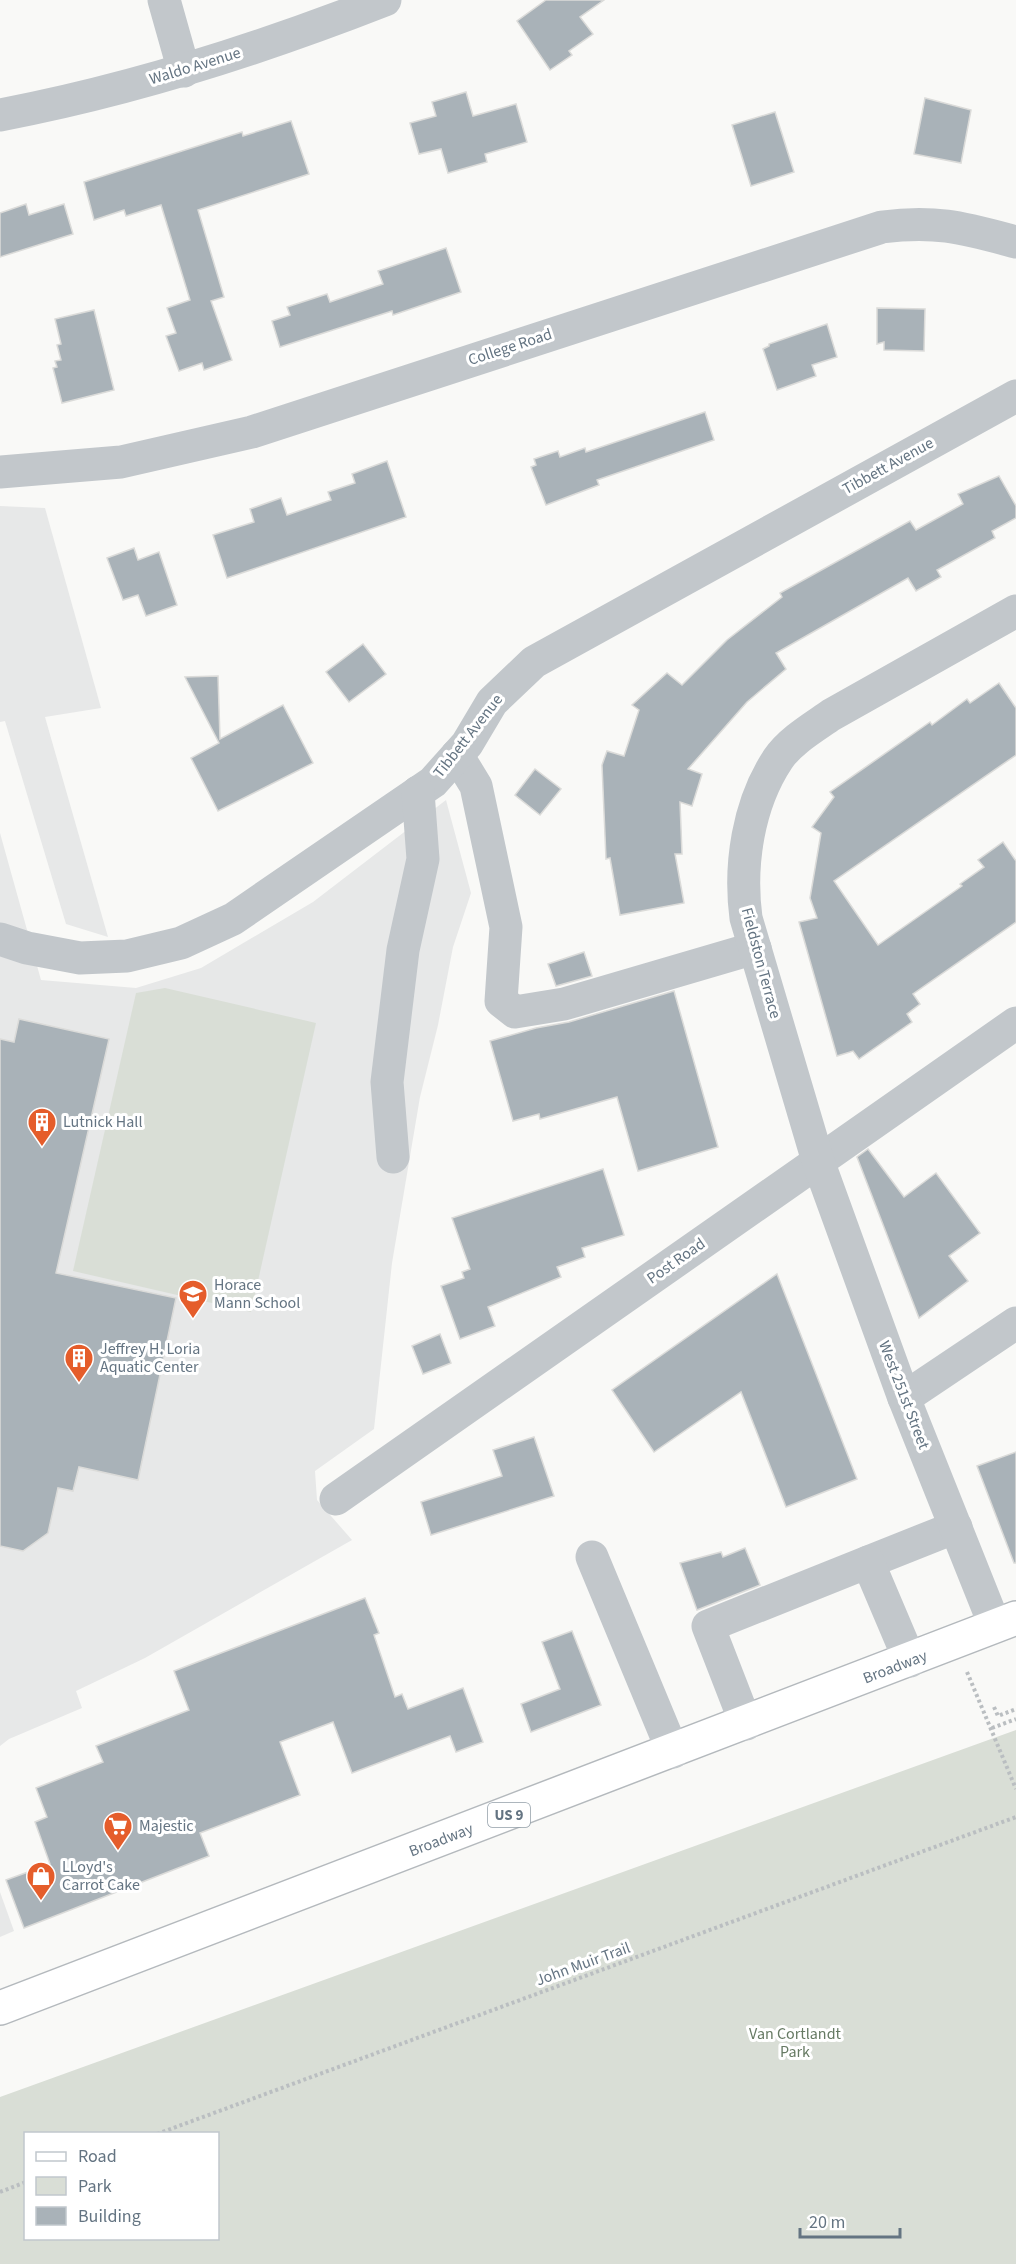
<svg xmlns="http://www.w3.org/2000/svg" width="1016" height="2264" font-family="'Source Sans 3',sans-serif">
  <rect width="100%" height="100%" fill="#f9f9f7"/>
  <g fill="#e7e8e8">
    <path d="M 0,506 L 45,508 L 101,708 L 45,717 L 108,937 L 66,924 L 5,721 L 0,722 Z"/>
    <path d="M 446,800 L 471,893 L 453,947 L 438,1025 L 420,1097 L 392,1263 L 374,1429 L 315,1471 L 317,1500 L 352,1540 L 145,1658 L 76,1691 L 82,1708 L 9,1739 L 0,1746 L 0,833 L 41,980 L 136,988 L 201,968 L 313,902 Z"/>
    <path d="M 0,1892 L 14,1931 L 0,1937 Z"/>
  </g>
  <g fill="#d9ded6" fill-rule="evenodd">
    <path d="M 165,988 L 316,1023 L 251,1312 L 73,1271 L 136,993 Z"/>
    <path d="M 1016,1730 L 1016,2264 L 0,2264 L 0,2097 ZM 26,2134 L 218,2134 L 218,2238 L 26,2238 Z"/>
  </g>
  <g fill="#a9b2b8" stroke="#dbdbd9" stroke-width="1.5">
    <path d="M 546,0 L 604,0 L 580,17 L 593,34 L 569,51 L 572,55 L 550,70 L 517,21 Z"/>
    <path d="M 466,92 L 473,116 L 516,104 L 527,142 L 485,154 L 487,162 L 448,173 L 441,149 L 419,154 L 410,123 L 436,116 L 432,102 Z"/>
    <path d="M 925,98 L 971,110 L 961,163 L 914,154 Z"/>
    <path d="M 775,112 L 794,172 L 751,186 L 732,125 Z"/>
    <path d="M 291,121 L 309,174 L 198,210 L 224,297 L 211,301 L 232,360 L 204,370 L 202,363 L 179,371 L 166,336 L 176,333 L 167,308 L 190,300 L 161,205 L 126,216 L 124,210 L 94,220 L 84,182 L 242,132 L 243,136 Z"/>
    <path d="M 26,204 L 29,215 L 64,204 L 73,234 L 0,257 L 0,213 Z"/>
    <path d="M 446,248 L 461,292 L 393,315 L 392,311 L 280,347 L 272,321 L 290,315 L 287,307 L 327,294 L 330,302 L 383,284 L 378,271 Z"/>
    <path d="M 877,308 L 925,309 L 924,351 L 884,350 L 884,342 L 877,344 Z"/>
    <path d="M 94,310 L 114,390 L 62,403 L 53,368 L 57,367 L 55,361 L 61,360 L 57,345 L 61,344 L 55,319 Z"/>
    <path d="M 827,324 L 837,357 L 812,365 L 816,376 L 777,390 L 763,349 L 769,346 L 769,344 Z"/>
    <path d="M 705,412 L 714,440 L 597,480 L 599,485 L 546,505 L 531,467 L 536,465 L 534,459 L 558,451 L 560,457 L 585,448 L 586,452 Z"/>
    <path d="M 387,461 L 406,517 L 227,578 L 213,535 L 254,522 L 250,509 L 281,498 L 287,515 L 331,500 L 328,492 L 355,483 L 352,474 Z"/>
    <path d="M 999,476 L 1016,506 L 1016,518 L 992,531 L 995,538 L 937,570 L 941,577 L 916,591 L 908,578 L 776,653 L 786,669 L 747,702 L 688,769 L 702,774 L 692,806 L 680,802 L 682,854 L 675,854 L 684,903 L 620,915 L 610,858 L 606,859 L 602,765 L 607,751 L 624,756 L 639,710 L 632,705 L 667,673 L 682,685 L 727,640 L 782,597 L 780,593 L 910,521 L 916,530 L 963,504 L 958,494 Z"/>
    <path d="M 134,548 L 138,560 L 159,552 L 177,605 L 146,616 L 138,595 L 123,600 L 107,558 Z"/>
    <path d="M 363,644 L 386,674 L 349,702 L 326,672 Z"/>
    <path d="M 218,676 L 220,739 L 283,705 L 313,763 L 218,811 L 191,758 L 219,743 L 185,677 Z"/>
    <path d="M 999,683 L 1016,708 L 1016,755 L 834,881 L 878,945 L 962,886 L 960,884 L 984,867 L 978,860 L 1003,842 L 1016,861 L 1016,922 L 913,994 L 920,1004 L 907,1014 L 912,1022 L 859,1059 L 853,1051 L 837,1056 L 799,922 L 817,918 L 810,898 L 821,833 L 812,827 L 834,797 L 830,792 L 930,722 L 932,725 L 967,699 L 970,703 Z"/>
    <path d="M 535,769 L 561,789 L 540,815 L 515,795 Z"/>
    <path d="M 584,952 L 592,976 L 556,986 L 548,964 Z"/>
    <path d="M 674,991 L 718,1147 L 638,1171 L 617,1097 L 540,1119 L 539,1114 L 513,1121 L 490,1041 L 536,1028 L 569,1022 Z"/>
    <path d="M 19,1019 L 109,1039 L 56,1273 L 176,1298 L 138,1480 L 79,1467 L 73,1491 L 58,1488 L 48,1533 L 23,1551 L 0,1546 L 0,1039 L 14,1042 Z"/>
    <path d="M 868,1149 L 904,1197 L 936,1173 L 980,1233 L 949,1256 L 968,1281 L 919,1318 L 857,1157 Z"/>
    <path d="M 603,1169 L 624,1235 L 582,1248 L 585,1257 L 557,1267 L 561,1277 L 488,1307 L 495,1326 L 460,1339 L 441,1286 L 464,1278 L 462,1272 L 470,1269 L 452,1218 Z"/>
    <path d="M 777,1274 L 857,1479 L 786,1507 L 741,1392 L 654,1452 L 612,1390 Z"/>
    <path d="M 440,1334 L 451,1363 L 423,1374 L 412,1346 Z"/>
    <path d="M 534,1437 L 554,1496 L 431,1535 L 421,1502 L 502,1476 L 493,1450 Z"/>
    <path d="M 1016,1452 L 1016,1563 L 1014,1563 L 977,1466 Z"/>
    <path d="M 745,1548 L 760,1585 L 697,1610 L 680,1563 L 721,1552 L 723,1557 Z"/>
    <path d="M 365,1598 L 379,1633 L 374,1635 L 395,1697 L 402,1694 L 408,1709 L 463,1688 L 483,1742 L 456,1752 L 450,1736 L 352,1773 L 333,1722 L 280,1742 L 300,1795 L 200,1833 L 209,1856 L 24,1928 L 6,1880 L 50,1864 L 35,1822 L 47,1817 L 36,1788 L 103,1762 L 96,1746 L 189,1710 L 174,1671 Z"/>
    <path d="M 572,1631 L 601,1705 L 531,1732 L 521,1704 L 560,1689 L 542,1642 Z"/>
  </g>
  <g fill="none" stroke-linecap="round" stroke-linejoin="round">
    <g stroke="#b4b9bd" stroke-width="36">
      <path id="major" d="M 0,2008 L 1016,1618"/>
    </g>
    <g stroke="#babec1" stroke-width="4" stroke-dasharray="3 3" stroke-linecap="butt">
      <path d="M 967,1672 L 1016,1789"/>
      <path d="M 994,1707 L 998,1716 L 1016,1709"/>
      <path d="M 992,1728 L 1016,1719"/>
      <path d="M 157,2134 L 1016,1817"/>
      <path d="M 0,2192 L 26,2182"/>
    </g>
    <g stroke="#c2c7cb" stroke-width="33">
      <path d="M 164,0 L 184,71"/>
      <path d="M 0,115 C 132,90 260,49 385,0"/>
      <path d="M 0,472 L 121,462 L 252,432 L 882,227 C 937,220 963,228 1016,242"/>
      <path d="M 457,755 L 476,786 L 506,927 L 501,1001 L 515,1012 L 564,1004 L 755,948"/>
      <path d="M 0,939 L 27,948 L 80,958 L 127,956 L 181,943 L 233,919 L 433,782 L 467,744 L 492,702 L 534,662 L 1016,396"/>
      <path d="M 393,1157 L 387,1082 L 403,950 L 423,859 L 418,792"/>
      <path d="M 904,1398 L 1016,1323"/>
      <path d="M 336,1499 L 1016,1023"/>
      <path d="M 592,1557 L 673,1752"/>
      <path d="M 868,1562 L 956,1527"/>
      <path d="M 995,1626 L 904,1398 L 818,1161 L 746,918 C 739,865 748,804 778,759 C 790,741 814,727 831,715 L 1016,611"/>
      <path d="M 746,1724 L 708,1626 L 868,1562 L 910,1661"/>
    </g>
    <use href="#major" stroke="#fff" stroke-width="33"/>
  </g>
  <defs>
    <g id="building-pin" transform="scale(1.5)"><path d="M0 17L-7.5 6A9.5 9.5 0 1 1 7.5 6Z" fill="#e55d2b" stroke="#fff"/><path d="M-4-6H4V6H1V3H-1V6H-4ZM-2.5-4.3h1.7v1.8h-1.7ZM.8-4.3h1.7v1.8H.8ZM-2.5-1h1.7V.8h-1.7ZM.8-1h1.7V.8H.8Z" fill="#fff"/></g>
    <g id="school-pin" transform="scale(1.5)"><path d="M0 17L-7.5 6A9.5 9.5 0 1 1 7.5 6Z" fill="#e55d2b" stroke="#fff"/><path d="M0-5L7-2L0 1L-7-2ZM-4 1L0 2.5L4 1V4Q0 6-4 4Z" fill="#fff"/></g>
    <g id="supermarket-pin" transform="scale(1.5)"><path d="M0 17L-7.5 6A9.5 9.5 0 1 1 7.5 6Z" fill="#e55d2b" stroke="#fff"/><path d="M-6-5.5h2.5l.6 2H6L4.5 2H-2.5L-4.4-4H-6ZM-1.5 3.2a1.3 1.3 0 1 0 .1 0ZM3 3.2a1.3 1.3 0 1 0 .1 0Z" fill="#fff"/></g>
    <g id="shop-pin" transform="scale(1.5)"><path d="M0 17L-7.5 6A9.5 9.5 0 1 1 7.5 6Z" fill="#e55d2b" stroke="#fff"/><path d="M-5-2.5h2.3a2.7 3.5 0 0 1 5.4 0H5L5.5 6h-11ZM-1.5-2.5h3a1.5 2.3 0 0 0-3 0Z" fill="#fff"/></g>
  </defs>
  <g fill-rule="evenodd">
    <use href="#building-pin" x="42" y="1122"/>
    <use href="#school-pin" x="193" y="1294"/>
    <use href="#building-pin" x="79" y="1358"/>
    <use href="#supermarket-pin" x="118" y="1826"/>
    <use href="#shop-pin" x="41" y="1876"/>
  </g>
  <g text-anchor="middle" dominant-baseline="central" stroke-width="6" stroke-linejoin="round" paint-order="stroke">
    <rect fill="#fff" stroke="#929ea8" stroke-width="1.5" x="488" y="1803" width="42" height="24" rx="4.5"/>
    <g font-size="15" font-weight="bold" fill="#647482">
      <text x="509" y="1815">US 9</text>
    </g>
    <g font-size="16" fill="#647482" stroke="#fff">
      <text transform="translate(195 66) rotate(-17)">Waldo Avenue</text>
      <text transform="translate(510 347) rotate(-18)">College Road</text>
      <text transform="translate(888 466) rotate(-29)">Tibbett Avenue</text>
      <text transform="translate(468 736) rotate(-52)">Tibbett Avenue</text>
      <text transform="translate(761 963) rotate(75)">Fieldston Terrace</text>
      <text transform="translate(676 1261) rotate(-35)">Post Road</text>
      <text transform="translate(904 1395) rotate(69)">West 251st Street</text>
      <text transform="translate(895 1667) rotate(-21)">Broadway</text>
      <text transform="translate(441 1840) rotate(-21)">Broadway</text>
      <text transform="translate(583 1964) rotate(-20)">John Muir Trail</text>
    </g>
    <g font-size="16" fill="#647482" stroke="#fff" text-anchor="start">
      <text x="63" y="1122">Lutnick Hall</text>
      <text x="214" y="1285">Horace<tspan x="214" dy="18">Mann School</tspan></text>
      <text x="100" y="1349">Jeffrey H. Loria<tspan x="100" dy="18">Aquatic Center</tspan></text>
      <text x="139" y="1826">Majestic</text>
      <text x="62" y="1867">LLoyd's<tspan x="62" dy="18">Carrot Cake</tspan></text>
    </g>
    <g font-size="16" fill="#667a63" stroke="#fff">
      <text x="795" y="2034">Van Cortlandt<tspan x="795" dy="18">Park</tspan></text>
    </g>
  </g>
  <rect x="24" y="2132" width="195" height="108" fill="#ffffff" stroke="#c1c7cd" stroke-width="1.5"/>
  <rect x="36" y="2152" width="30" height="9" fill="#ffffff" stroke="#c1c7cd" stroke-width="1.5"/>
  <text x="78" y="2162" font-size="18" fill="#647482">Road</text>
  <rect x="36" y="2177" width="30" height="18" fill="#d9ded6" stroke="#c1c7cd" stroke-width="1.5"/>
  <text x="78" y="2192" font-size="18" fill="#647482">Park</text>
  <rect x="36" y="2207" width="30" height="18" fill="#a9b2b8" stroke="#c1c7cd" stroke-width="1.5"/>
  <text x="78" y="2222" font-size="18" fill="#647482">Building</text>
  <path d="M800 2228v9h100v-9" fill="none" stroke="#647482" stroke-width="3"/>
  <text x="809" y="2228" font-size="18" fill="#647482" stroke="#ffffff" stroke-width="4.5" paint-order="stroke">20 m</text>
</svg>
